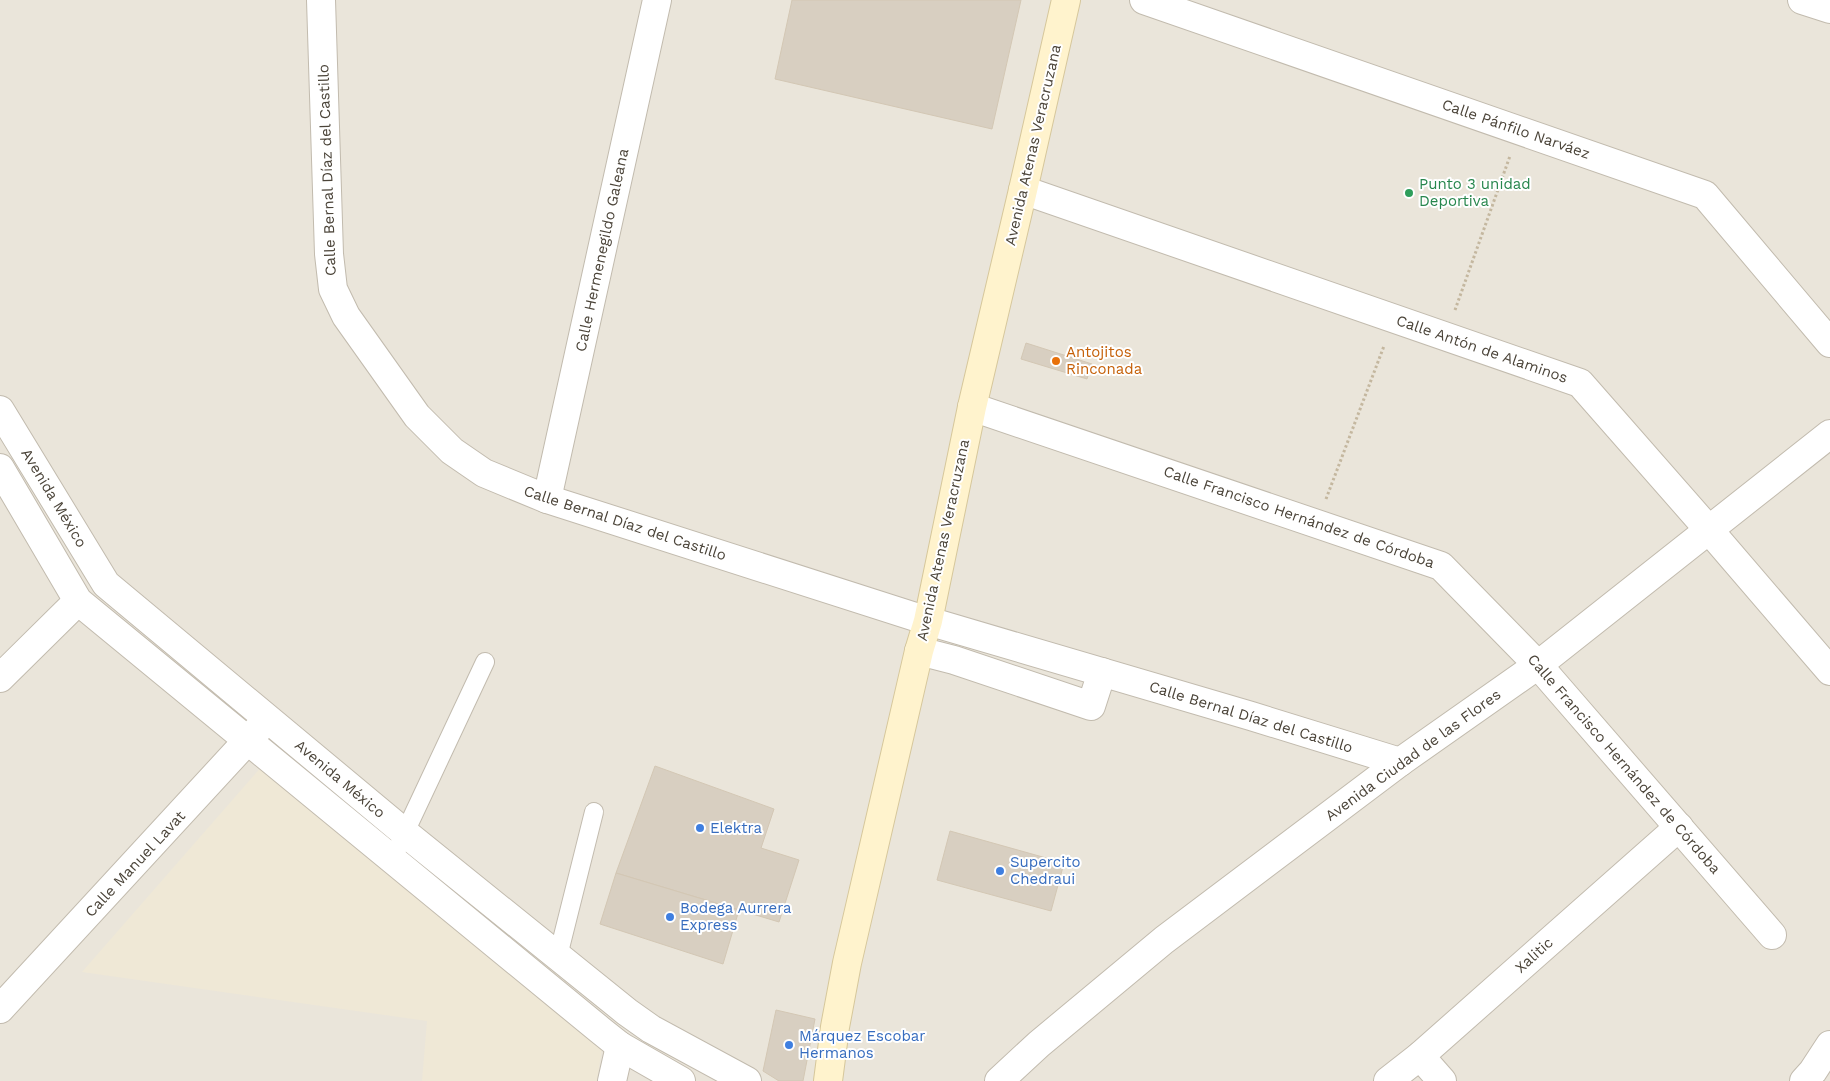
<svg xmlns="http://www.w3.org/2000/svg" width="1830" height="1081" font-family="'Work Sans',sans-serif">
  <rect width="100%" height="100%" fill="#f6f3ec"/>
  <rect fill="#eae5da" x="0" y="0" width="1830" height="1081"/>
  <path fill="#efe8d6" d="M 263,765 L 602,1048 L 597,1081 L 422,1081 L 427,1021 L 82,972 Z"/>
  <g fill="#d8cfc1" stroke="#d3c7b4">
    <path d="M 792,0 L 1021,0 L 992,129 L 775,79 Z"/>
    <path d="M 1026,343 L 1092,364 L 1087,379 L 1021,359 Z"/>
    <path d="M 655,766 L 774,809 L 761,848 L 799,860 L 779,922 L 616,873 Z"/>
    <path d="M 950,831 L 1064,863 L 1051,911 L 937,880 Z"/>
    <path d="M 616,873 L 739,910 L 723,964 L 600,924 Z"/>
    <path d="M 776,1010 L 815,1019 L 803,1081 L 779,1081 L 763,1071 Z"/>
  </g>
  <g fill="none" stroke-linecap="round" stroke-linejoin="round">
    <g stroke="#c2bbae" stroke-width="20">
      <g id="lane">
        <path d="M 392,860 L 485,662"/>
        <path d="M 558,956 L 594,812"/>
      </g>
    </g>
    <g stroke="#c2bbae" stroke-width="30">
      <g id="street">
        <path d="M 321,0 L 329,254 L 333,289 L 346,316 L 417,416 L 452,451 L 484,473 L 547,499 L 928,621 L 1251,716 L 1400,762"/>
        <path d="M 1144,0 L 1705,195 L 1830,343"/>
        <path d="M 1802,0 L 1830,9"/>
        <path d="M 1023,190 L 1580,383 L 1709,530 L 1830,671"/>
        <path d="M 972,407 L 1441,566 L 1538,665 L 1772,935"/>
        <path d="M 0,410 L 106,584 L 405,833 L 627,1012 L 651,1029 L 747,1081"/>
        <path d="M 0,468 L 78,601 L 600,1030 L 620,1046 L 681,1081"/>
        <path d="M 547,499 L 657,0"/>
        <path d="M 919,651 L 954,660 L 1091,706 L 1102,672"/>
        <path d="M 0,678 L 78,601"/>
        <path d="M 0,1009 L 260,727"/>
        <path d="M 1420,1056 L 1442,1081"/>
        <path d="M 612,1081 L 620,1046"/>
        <path d="M 999,1081 L 1039,1044 L 1164,940 L 1400,762 L 1538,665 L 1830,434"/>
        <path d="M 1388,1081 L 1420,1056 L 1679,827"/>
        <path d="M 1804,1081 L 1813,1071 L 1830,1045"/>
      </g>
    </g>
    <g stroke="#d6c79b" stroke-width="30">
      <path id="secondary" d="M 828,1081 L 835,1027 L 847,963 L 919,651 L 928,621 L 972,407 L 1023,190 L 1066,0"/>
    </g>
    <g stroke="#c4b79f" stroke-width="3" stroke-dasharray="2.5 2.5" stroke-linecap="butt">
      <path d="M 1455,310 L 1510,156"/>
      <path d="M 1326,499 L 1384,346"/>
    </g>
    <use href="#lane" stroke="#fff" stroke-width="18"/>
    <use href="#street" stroke="#fff" stroke-width="28"/>
    <use href="#secondary" stroke="#fff3cd" stroke-width="28"/>
  </g>
  <circle fill="#2e9e5b" stroke="#fff" stroke-width="2" cx="1409" cy="193" r="5"/>
  <circle fill="#e8710a" stroke="#fff" stroke-width="2" cx="1056" cy="361" r="5"/>
  <g fill="#3f7fe0" stroke="#fff" stroke-width="2">
    <circle cx="700" cy="828" r="5"/>
    <circle cx="1000" cy="871" r="5"/>
    <circle cx="670" cy="917" r="5"/>
    <circle cx="789" cy="1045" r="5"/>
  </g>
  <g text-anchor="middle" dominant-baseline="central" stroke-width="4" stroke-linejoin="round" paint-order="stroke">
    <g font-size="15" fill="#4b4439" stroke="#fff">
      <text transform="translate(1516 129) rotate(19)">Calle Pánfilo Narváez</text>
      <text transform="translate(1033 145) rotate(-77)">Avenida Atenas Veracruzana</text>
      <text transform="translate(327 170) rotate(-92)">Calle Bernal Díaz del Castillo</text>
      <text transform="translate(602 250) rotate(-78)">Calle Hermenegildo Galeana</text>
      <text transform="translate(1482 349) rotate(19)">Calle Antón de Alaminos</text>
      <text transform="translate(54 498) rotate(59)">Avenida México</text>
      <text transform="translate(1299 517) rotate(19)">Calle Francisco Hernández de Córdoba</text>
      <text transform="translate(625 523) rotate(18)">Calle Bernal Díaz del Castillo</text>
      <text transform="translate(943 540) rotate(-78)">Avenida Atenas Veracruzana</text>
      <text transform="translate(1251 717) rotate(17)">Calle Bernal Díaz del Castillo</text>
      <text transform="translate(1413 755) rotate(-36)">Avenida Ciudad de las Flores</text>
      <text transform="translate(1624 764) rotate(49)">Calle Francisco Hernández de Córdoba</text>
      <text transform="translate(340 779) rotate(40)">Avenida México</text>
      <text transform="translate(135 864) rotate(-47)">Calle Manuel Lavat</text>
      <text transform="translate(1534 955) rotate(-42)">Xalitic</text>
    </g>
    <g font-size="15" fill="#27864d" stroke="#fff" text-anchor="start">
      <text x="1419" y="184">Punto 3 unidad<tspan x="1419" dy="17">Deportiva</tspan></text>
    </g>
    <g font-size="15" fill="#c56008" stroke="#fff" text-anchor="start">
      <text x="1066" y="352">Antojitos<tspan x="1066" dy="17">Rinconada</tspan></text>
    </g>
    <g font-size="15" fill="#366cbe" stroke="#fff" text-anchor="start">
      <text x="710" y="828">Elektra</text>
      <text x="1010" y="862">Supercito<tspan x="1010" dy="17">Chedraui</tspan></text>
      <text x="680" y="908">Bodega Aurrera<tspan x="680" dy="17">Express</tspan></text>
      <text x="799" y="1036">Márquez Escobar<tspan x="799" dy="17">Hermanos</tspan></text>
    </g>
  </g>
</svg>
